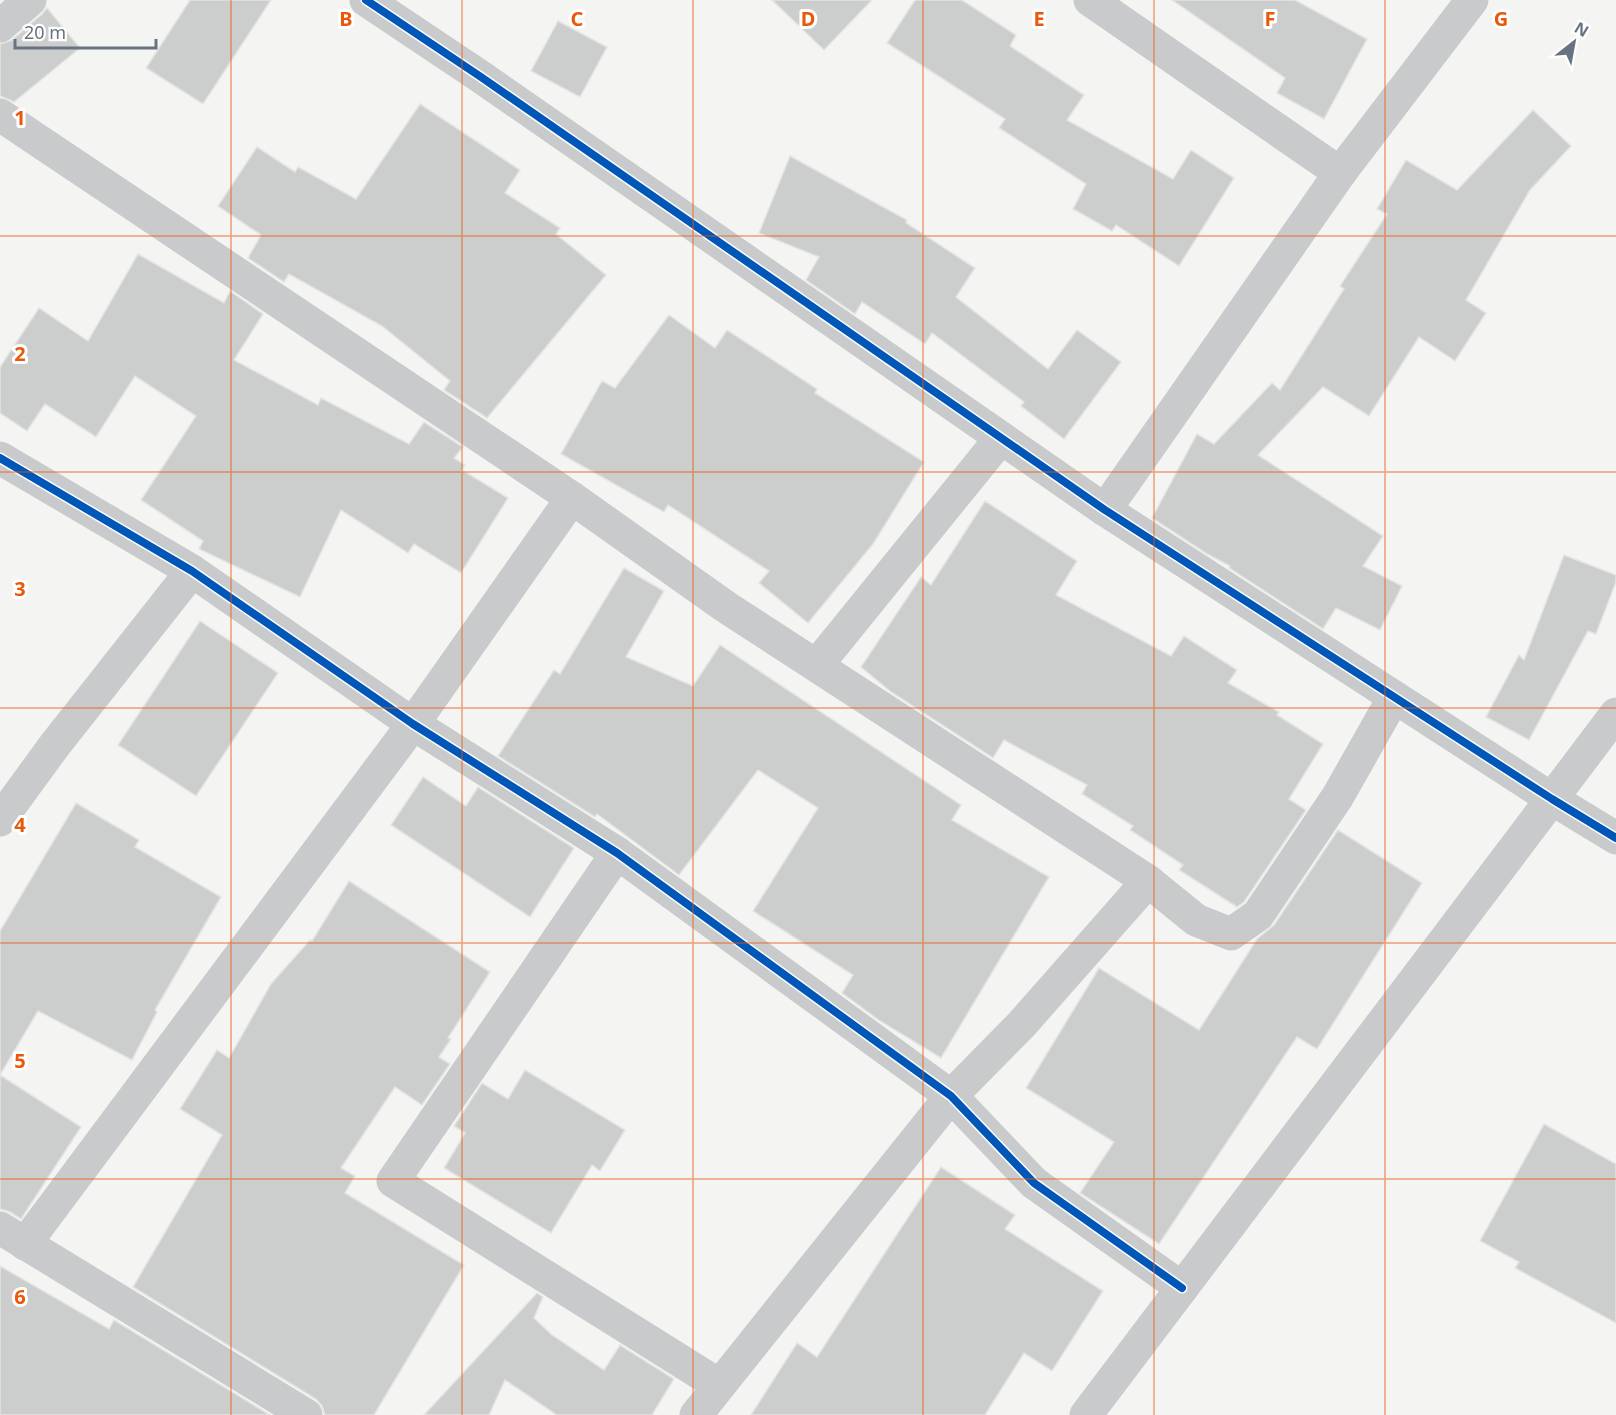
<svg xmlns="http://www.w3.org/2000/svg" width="1616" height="1415" font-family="'Noto Sans',sans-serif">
  <rect width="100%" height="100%" fill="#f4f4f3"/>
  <g fill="#cccdcd" stroke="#e4e4e3" stroke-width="1.5">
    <path d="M 190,0 L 271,0 L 203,104 L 146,68 Z"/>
    <path d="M 772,0 L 872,0 L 824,50 Z"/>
    <path d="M 915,0 L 962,0 L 1016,35 L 1010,46 L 1084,95 L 1067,120 L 1173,179 L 1191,150 L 1234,178 L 1179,266 L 1116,225 L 1112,231 L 1073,209 L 1086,184 L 999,128 L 1005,119 L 887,43 Z"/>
    <path d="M 1172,0 L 1295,0 L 1367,39 L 1324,119 L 1277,93 L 1285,78 Z"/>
    <path d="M 47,8 L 80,48 L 14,102 L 0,96 L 0,44 L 12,40 L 42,14 Z"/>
    <path d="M 558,21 L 607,47 L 580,97 L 531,71 Z"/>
    <path d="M 420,104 L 520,170 L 505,193 L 560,228 L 556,234 L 606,275 L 487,418 L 444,390 L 450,381 L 382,326 L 289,274 L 284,282 L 248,258 L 261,235 L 218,206 L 257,147 L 295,172 L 298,167 L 356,199 Z"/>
    <path d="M 1533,110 L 1571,146 L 1530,190 L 1466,300 L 1486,313 L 1455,361 L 1419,337 L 1369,416 L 1323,387 L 1258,455 L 1383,536 L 1363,566 L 1402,586 L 1380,630 L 1336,608 L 1323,629 L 1229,568 L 1230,566 L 1207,554 L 1152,518 L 1197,434 L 1214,444 L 1272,383 L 1280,390 L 1344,289 L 1340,286 L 1387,214 L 1377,209 L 1406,160 L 1457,190 Z"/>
    <path d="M 790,156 L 907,220 L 906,223 L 975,268 L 956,297 L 1048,369 L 1077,330 L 1121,362 L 1064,439 L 1021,406 L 1024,402 L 932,333 L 925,344 L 862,302 L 855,314 L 806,280 L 819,257 L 759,233 Z"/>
    <path d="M 138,254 L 224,303 L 230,291 L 263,314 L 234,360 L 318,405 L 321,398 L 409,444 L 424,422 L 463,447 L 454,458 L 465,465 L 462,470 L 508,498 L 461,573 L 414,544 L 408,553 L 341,510 L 300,597 L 199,549 L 203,541 L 141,500 L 196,416 L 135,376 L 96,437 L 45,404 L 27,431 L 0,413 L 0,367 L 39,308 L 88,341 Z"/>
    <path d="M 669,315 L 715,348 L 727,330 L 817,389 L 815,393 L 924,462 L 873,544 L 808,623 L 759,583 L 769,571 L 668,505 L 664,512 L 561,454 L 602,381 L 615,388 Z"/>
    <path d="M 985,501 L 1077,561 L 1056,595 L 1171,656 L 1184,636 L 1237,670 L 1228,683 L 1279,712 L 1277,715 L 1323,744 L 1289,799 L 1306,810 L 1244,902 L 1237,907 L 1179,870 L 1183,865 L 1130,830 L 1133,826 L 1082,794 L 1087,785 L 1004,740 L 993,758 L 891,692 L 861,667 L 921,577 L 931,585 Z"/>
    <path d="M 1564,555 L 1616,575 L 1616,582 L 1596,634 L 1588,631 L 1529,740 L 1486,717 L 1519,655 L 1524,660 Z"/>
    <path d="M 624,568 L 664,591 L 626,657 L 693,686 L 720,645 L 961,805 L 952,820 L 1049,877 L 941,1058 L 880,1021 L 842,993 L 853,975 L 753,911 L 818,808 L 758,770 L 679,875 L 597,814 L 595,817 L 498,756 L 554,670 L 560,674 Z"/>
    <path d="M 200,621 L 278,673 L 196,796 L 118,745 Z"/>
    <path d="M 423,777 L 466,806 L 478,787 L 574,848 L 530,917 L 391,825 Z"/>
    <path d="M 76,803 L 139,840 L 135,847 L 221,897 L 155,1010 L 157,1012 L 132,1060 L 38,1011 L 0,1075 L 0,931 Z"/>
    <path d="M 1338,830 L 1422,883 L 1317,1049 L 1297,1037 L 1159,1244 L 1080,1193 L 1114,1142 L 1026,1088 L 1099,968 L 1199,1030 L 1257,939 L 1274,925 Z"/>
    <path d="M 349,881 L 490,972 L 448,1038 L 451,1039 L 439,1057 L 450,1064 L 422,1105 L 395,1087 L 341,1168 L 355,1176 L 345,1193 L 464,1265 L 374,1415 L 325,1415 L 322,1406 L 316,1399 L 133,1287 L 222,1135 L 180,1109 L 217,1050 L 229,1058 L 271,984 L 310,940 L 312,941 Z"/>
    <path d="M 525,1070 L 625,1130 L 600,1171 L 592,1165 L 551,1233 L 444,1168 L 465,1133 L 454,1126 L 482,1083 L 508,1099 Z"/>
    <path d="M 0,1075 L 81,1127 L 21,1219 L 10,1212 L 0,1209 Z"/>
    <path d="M 1544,1124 L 1616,1164 L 1616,1323 L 1515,1268 L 1519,1262 L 1480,1241 Z"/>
    <path d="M 941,1167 L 1015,1215 L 1005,1229 L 1103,1291 L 1052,1371 L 1024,1353 L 985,1415 L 751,1415 L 797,1343 L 817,1357 Z"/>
    <path d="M 0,1266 L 109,1329 L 114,1320 L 270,1415 L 0,1415 Z"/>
    <path d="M 537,1293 L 543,1297 L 534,1318 L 552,1335 L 604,1370 L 620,1345 L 674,1379 L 652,1415 L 557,1415 L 505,1380 L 489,1415 L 424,1415 Z"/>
  </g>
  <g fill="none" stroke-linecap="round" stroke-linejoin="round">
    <g stroke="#c9cacb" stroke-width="33">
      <path d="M 366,0 L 481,77 L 1105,510 L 1552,799 L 1616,838"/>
      <path d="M 1090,0 L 1340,173"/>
      <path d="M 0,26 L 30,0"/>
      <path d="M 0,115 L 572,498 L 726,607 L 1148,881"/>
      <path d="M 0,458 L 192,571 L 413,724 L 617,853 L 951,1096 L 1034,1183 L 1182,1288"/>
      <path d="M 1105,510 L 1340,173 L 1472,0"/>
      <path d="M 817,665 L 1001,438"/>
      <path d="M 0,820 L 54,746 L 192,571"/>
      <path d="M 617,853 L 393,1181 L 719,1385"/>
      <path d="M 0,1228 L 306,1415"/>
      <path d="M 25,1244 L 413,724 L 572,498"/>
      <path d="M 696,1415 L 951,1096 L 1021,1025 L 1148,881 L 1196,920 L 1231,934 L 1258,915 L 1338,796 L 1394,697"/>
      <path d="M 1086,1415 L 1616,714"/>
    </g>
    <g stroke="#fff" stroke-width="11">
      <g id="cycleway">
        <path d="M 366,0 L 481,77 L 1105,510 L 1552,799 L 1616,838"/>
        <path d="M 0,458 L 192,571 L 413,724 L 617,853 L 951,1096 L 1034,1183 L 1182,1288"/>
      </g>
    </g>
    <use href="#cycleway" stroke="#0057b8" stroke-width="8"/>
  </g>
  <path fill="none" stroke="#e8590c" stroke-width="1.5" stroke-opacity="0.55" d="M 231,0 L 231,1415M 462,0 L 462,1415M 693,0 L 693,1415M 923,0 L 923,1415M 1154,0 L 1154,1415M 1385,0 L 1385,1415M 0,236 L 1616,236M 0,472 L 1616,472M 0,708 L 1616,708M 0,943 L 1616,943M 0,1179 L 1616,1179"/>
  <g font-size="20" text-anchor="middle" font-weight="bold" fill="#e8590c" stroke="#fff" stroke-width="6" stroke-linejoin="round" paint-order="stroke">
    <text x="346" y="26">B</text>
    <text x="577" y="26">C</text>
    <text x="808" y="26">D</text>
    <text x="1039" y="26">E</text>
    <text x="1270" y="26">F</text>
    <text x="1501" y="26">G</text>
    <text x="20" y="125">1</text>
    <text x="20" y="361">2</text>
    <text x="20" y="596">3</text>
    <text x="20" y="832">4</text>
    <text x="20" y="1068">5</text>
    <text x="20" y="1304">6</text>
  </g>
  <g transform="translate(1574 42) rotate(31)" stroke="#ffffff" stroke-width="4.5" paint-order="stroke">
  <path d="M0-4.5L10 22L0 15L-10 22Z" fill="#677380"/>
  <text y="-9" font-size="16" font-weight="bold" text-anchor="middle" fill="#677380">N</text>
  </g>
  <path d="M15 39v9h141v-9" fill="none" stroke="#677380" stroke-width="3"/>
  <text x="24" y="39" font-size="18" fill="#677380" stroke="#ffffff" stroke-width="4.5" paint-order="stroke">20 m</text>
</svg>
